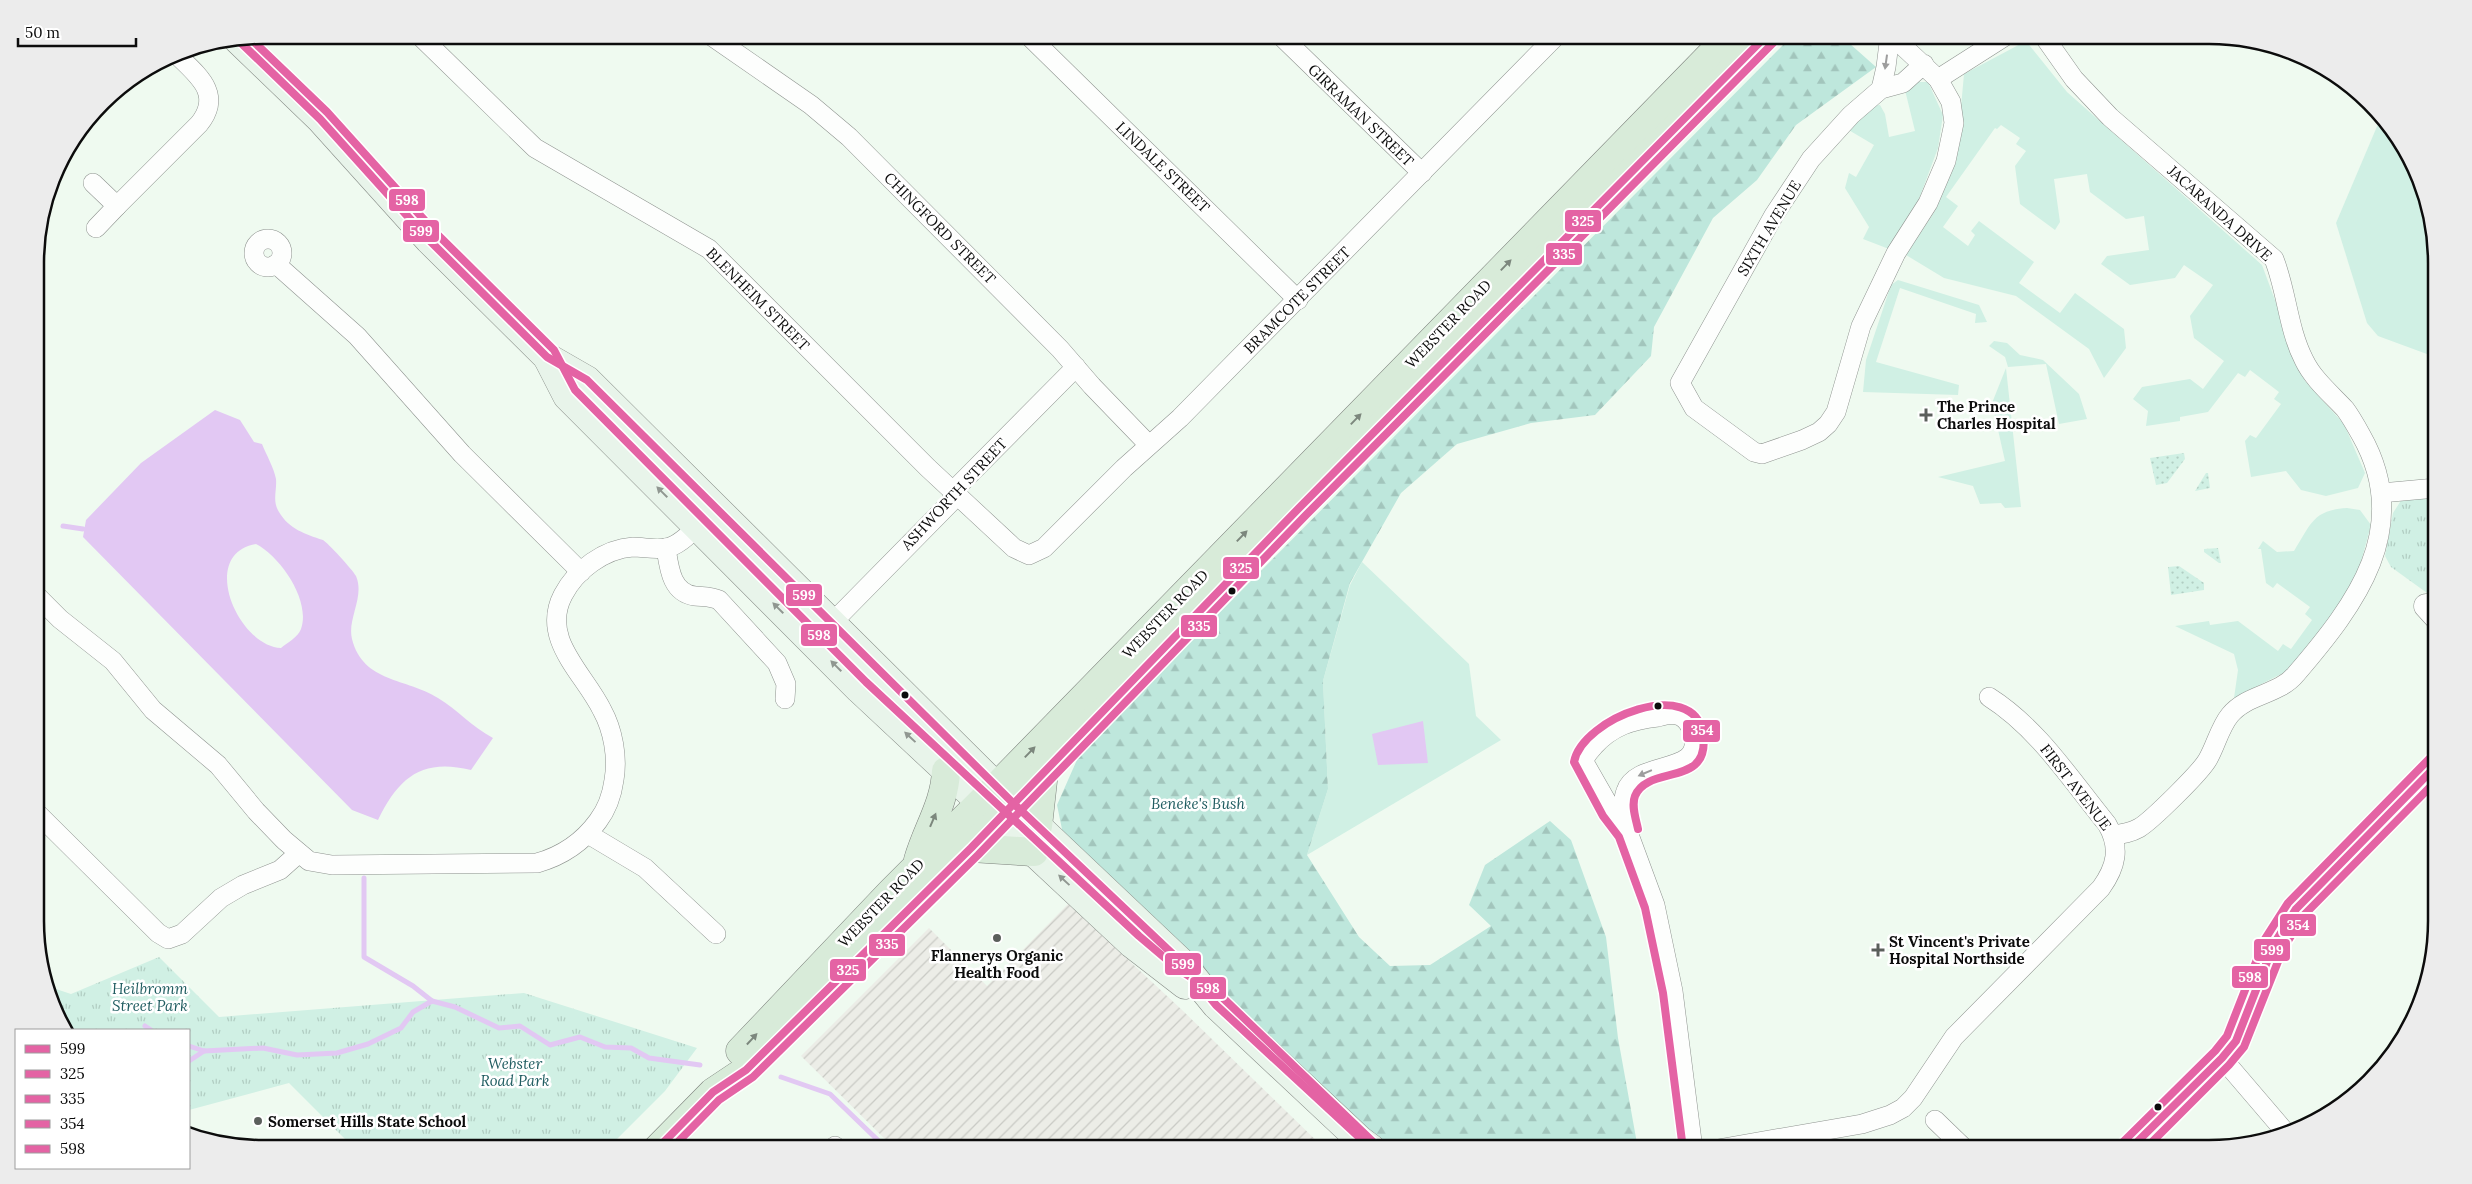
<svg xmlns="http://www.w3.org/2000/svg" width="2472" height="1184" font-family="Lora,serif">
  <defs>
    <pattern id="industrial-furrows" width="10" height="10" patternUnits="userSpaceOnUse" patternTransform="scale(1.25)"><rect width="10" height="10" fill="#ecede7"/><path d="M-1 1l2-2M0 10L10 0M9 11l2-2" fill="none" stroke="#c9cac5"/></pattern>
    <pattern id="forest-firs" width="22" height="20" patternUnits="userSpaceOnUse" patternTransform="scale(1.25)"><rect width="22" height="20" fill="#bee7dc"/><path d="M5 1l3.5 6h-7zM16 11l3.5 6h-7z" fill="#a2c5bc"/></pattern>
    <pattern id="park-tufts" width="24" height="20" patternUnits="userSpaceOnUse" patternTransform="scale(1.25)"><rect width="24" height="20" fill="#d0f0e4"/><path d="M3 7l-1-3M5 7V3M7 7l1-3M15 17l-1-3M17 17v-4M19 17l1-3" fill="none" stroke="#b1cdc2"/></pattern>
    <pattern id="garden-dots" width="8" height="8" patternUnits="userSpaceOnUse" patternTransform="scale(1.25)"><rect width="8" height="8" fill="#d0f0e4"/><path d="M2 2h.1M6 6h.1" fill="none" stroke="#b1cdc2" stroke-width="1.8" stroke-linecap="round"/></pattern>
  </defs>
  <rect width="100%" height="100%" fill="#effaf0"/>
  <path fill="url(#industrial-furrows)" d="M 1068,904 L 1181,1009 L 1325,1149 L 895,1149 L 801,1056 L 929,928 L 987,986 Z"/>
  <g fill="#d0f0e4">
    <path d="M 2026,41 L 2067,92 L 2262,265 L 2305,381 L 2344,424 L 2365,473 L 2358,488 L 2326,496 L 2301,490 L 2286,471 L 2251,477 L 2245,441 L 2250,435 L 2256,438 L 2281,404 L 2274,399 L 2279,392 L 2250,370 L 2245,377 L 2238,373 L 2208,412 L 2180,417 L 2180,421 L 2146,426 L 2148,411 L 2133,399 L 2142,387 L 2190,379 L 2203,389 L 2224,361 L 2194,338 L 2190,316 L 2213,285 L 2184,265 L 2175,278 L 2130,285 L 2101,264 L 2107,256 L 2149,250 L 2144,216 L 2126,219 L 2090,192 L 2087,174 L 2054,179 L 2060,222 L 2055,230 L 2020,204 L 2015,166 L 2026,151 L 2016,144 L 2020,138 L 2001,125 L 1997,129 L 1995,128 L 1946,197 L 1958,206 L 1943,227 L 1968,246 L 1975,235 L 1971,231 L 1979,221 L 2034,262 L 2019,283 L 2060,313 L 2075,293 L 2124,329 L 2126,348 L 2104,378 L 2089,349 L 2016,296 L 1944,278 L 1906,255 L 1935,211 L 1956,162 L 1964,74 Z"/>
    <path d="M 1911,82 L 1928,82 L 1943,115 L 1938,148 L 1919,199 L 1889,249 L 1863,239 L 1869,227 L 1845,188 L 1849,173 L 1856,177 L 1874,145 L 1847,129 L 1866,106 L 1880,105 L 1885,114 L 1889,137 L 1915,131 L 1905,90 Z"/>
    <path d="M 2381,117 L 2390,124 L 2420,176 L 2435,234 L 2435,357 L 2378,336 L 2367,323 L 2336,223 Z"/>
    <path d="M 1898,280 L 1979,305 L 1987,322 L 1975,323 L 1976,314 L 1900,288 L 1876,362 L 1959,385 L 1958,395 L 1863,392 L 1866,360 L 1891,285 Z"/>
    <path d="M 1994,341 L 2007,343 L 2020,355 L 2043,360 L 2079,394 L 2087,419 L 2059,424 L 2046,364 L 2008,367 L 2005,357 L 1989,346 Z"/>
    <path d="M 2006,368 L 2021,507 L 2005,508 L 2001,503 L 1980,504 L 1973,486 L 1938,477 L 2005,461 L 1992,403 Z"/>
    <path d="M 2347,508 L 2360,510 L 2371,525 L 2355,584 L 2289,670 L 2234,698 L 2238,670 L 2234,654 L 2175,626 L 2209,621 L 2210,625 L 2238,621 L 2278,651 L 2283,644 L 2291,649 L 2312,620 L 2305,614 L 2310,607 L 2277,583 L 2273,588 L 2266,583 L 2261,549 L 2258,549 L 2263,541 L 2277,552 L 2294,551 C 2311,524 2313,510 2347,508 Z"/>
    <path d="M 1362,562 L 1469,664 L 1476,716 L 1501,740 L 1307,855 L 1328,789 L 1323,681 L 1350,585 Z"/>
  </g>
  <path fill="url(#forest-firs)" d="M 1793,35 L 1840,35 L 1876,67 L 1796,125 L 1757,180 L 1713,218 L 1654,327 L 1651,356 L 1595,415 L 1531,423 L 1457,444 L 1401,493 L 1350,583 L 1323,681 L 1328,789 L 1307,855 L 1359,937 L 1390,966 L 1430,965 L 1491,926 L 1469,905 L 1485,865 L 1550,821 L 1571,840 L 1606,937 L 1618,1038 L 1638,1149 L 1390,1149 L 1345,1117 L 1064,839 L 1057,805 L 1080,753 Z"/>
  <g fill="url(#park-tufts)">
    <path d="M 2436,497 L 2436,596 L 2434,598 L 2391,567 L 2385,556 L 2393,513 L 2402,499 Z"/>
    <path d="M 159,957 L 219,1017 L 524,993 L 697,1048 L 665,1091 L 607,1149 L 355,1149 L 289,1083 L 189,1110 L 189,1030 L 70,1030 C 57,1019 52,1007 48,991 L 50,987 L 71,994 Z"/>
  </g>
  <g fill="url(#garden-dots)">
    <path d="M 2184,453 L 2185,459 L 2167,483 L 2156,485 L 2150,458 Z"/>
    <path d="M 2206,473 L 2208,473 L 2210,488 L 2195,491 Z"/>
    <path d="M 2218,548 L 2221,563 L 2219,563 L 2204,552 L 2204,549 Z"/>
    <path d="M 2179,566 L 2204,583 L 2204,590 L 2171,595 L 2168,567 Z"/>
  </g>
  <path fill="#d8f2e6" d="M 437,1138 L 449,1149 L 427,1149 Z"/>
  <g fill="#e2c8f3" fill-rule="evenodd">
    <path d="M 215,410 L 240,420 L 254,442 L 262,444 C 266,454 274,468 276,479 C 277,491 272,501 279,512 C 289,529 305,534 323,540 C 327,542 353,570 356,576 C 365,597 347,619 352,639 C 363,683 407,678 438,698 C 458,710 472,727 493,738 L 471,770 C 422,758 399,777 378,820 L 352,810 L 83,537 L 86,520 L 141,463 ZM 256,544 C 281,557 311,601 301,629 C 298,637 287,643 281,648 C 238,646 198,554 256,544 Z"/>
    <path d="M 1423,721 L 1428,763 L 1378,765 L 1372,734 Z"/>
  </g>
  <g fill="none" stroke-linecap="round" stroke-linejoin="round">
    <g stroke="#e2c8f3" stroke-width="5">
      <path d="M 63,526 L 83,529"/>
      <path d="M 364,878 L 364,957 L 413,986 L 432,1001"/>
      <path d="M 145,1026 L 151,1030"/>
      <path d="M 189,1046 L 204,1051 L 263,1048 L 297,1055 L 337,1053 L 368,1044 L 401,1028 L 413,1012 L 432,1001 L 455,1007 L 499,1028 L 520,1026 L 550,1045 L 580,1037 L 605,1047 L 631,1048 L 649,1058 L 700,1065"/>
      <path d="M 189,1061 L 204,1051"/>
      <path d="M 781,1077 L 830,1094 L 887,1149"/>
    </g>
    <g stroke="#8e938f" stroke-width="20">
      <g id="minor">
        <path d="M 419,35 L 535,148 L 709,249 L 928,468 L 1014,548 L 1029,555 L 1044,548 L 1124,468 L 1180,418 L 1557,35"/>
        <path d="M 710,35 L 811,105 L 849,137 L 1060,349 L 1092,386 L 1149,445"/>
        <path d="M 1028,35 L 1298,300"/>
        <path d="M 1280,35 L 1422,173"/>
        <path d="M 1891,35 L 1938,79 L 1951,102 L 1954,123 L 1946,161 L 1928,203 L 1896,253 L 1861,326 L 1836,412 L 1828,424 L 1819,432 L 1802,440 L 1762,454 L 1754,452 L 1694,408 L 1680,383 L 1774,215 L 1811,159 L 1851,115 L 1881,89 L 1903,83 L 1924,64"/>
        <path d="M 2043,35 L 2074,79 L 2110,117 L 2274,259 C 2287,292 2288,329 2304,360 C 2313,379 2331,394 2345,409 C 2351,417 2356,426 2361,435 C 2414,528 2356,604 2296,674 C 2279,695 2247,694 2230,715 C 2220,727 2216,745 2208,759 C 2201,772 2151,821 2139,828 C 2130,833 2123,834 2113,835"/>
        <path d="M 1938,79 L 2007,35"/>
        <path d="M 1881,89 L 1886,67 L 1890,35"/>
        <path d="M 93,183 L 117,206 L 96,228"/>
        <path d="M 117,206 L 199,124 C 224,93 196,74 175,53"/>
        <circle cx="268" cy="253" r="14"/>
        <path d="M 276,264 L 357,336 L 462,454 L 581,572"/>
        <path d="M 2381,493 L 2436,488"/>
        <path d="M 666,548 C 669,567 671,593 695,596 C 703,597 710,596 719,600 L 777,663 L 786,684 L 785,699"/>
        <path d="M 36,595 L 60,619 L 113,661 L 153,710 L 218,765 L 256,811 L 284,840 L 309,861 L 332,865 L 537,863 C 562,856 582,843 598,821 C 607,809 612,795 614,780 C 618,757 613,730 602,710 C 584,673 540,639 563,595 C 576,570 604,549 633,547 C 645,547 658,551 670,547 C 684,542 695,528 705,518"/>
        <path d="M 824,631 L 950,503 L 960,484 L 1076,367"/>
        <path d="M 37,813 L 158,933 L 168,939 L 182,934 L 221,898 L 243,885 L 280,870 L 299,853"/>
        <path d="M 1628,832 C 1626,819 1621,803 1626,791 C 1636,759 1705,776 1693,734 C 1691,727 1687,719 1680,716 C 1673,713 1665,715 1658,717 C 1632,720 1612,726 1594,746 C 1590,751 1585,755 1584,762 L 1612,811 L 1628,832 L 1655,905 L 1673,991 L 1693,1149"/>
        <path d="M 588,834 L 645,868 L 716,934"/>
        <path d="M 2222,1058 L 2287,1134"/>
        <path d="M 1935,1120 L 1965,1149"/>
        <path d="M 832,1149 L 835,1146"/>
        <path d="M 1718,1149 L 1862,1124 L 1890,1115 L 1903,1108 L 1913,1098 L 1954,1037 L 2101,888 C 2116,867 2121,848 2107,824 C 2071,780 2038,728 1989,697"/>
        <path d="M 2130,1149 L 2222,1058 L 2236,1041 L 2274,944 L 2296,909 L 2437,765"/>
      </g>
    </g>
    <g stroke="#8e938f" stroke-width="25">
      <path id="tertiary" d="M 2426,606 L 2436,617"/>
    </g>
    <g stroke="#858a85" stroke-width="29">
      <g id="secondary">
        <path d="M 238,40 L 320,119 L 429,240 L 547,357 L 587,380 L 1013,803 L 1181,962 L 1216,1005 L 1360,1140 L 1372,1149"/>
        <path d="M 547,357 L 567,396 L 859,689 L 1132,944 L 1185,985"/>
      </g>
    </g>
    <g stroke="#7c807c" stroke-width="29">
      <g id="primary">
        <path d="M 1038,826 L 1044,772"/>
        <path d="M 971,848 L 1034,852"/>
        <path d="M 918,860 C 927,829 945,803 946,771"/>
        <path d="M 740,1051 L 891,892 L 996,787 L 1730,35"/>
        <path d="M 657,1149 L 713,1092 L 746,1070 L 971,848 L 1299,508 L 1767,35"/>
      </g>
    </g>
    <use href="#minor" stroke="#fdfefd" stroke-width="19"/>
    <use href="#tertiary" stroke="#fdfefd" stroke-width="24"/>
    <use href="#secondary" stroke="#e8f4ea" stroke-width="28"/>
    <use href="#primary" stroke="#d8ebd9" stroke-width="28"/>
    <g stroke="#fff" stroke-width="11">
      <g id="bus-1">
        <path d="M 238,40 L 320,119 L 429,240 L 547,357 L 587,380 L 1013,803 L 1181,962 L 1216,1005 L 1372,1149"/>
        <path d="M 2130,1149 L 2222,1058 L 2236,1041 L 2274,944 L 2296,909 L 2437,765"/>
      </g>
    </g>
    <g stroke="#fff" stroke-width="11">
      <path id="bus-2" d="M 657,1149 L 713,1092 L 746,1070 L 971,848 L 1299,508 L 1767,35"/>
    </g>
    <g stroke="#fff" stroke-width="11">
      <path id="bus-3" d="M 671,1149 L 719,1100 L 753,1077 L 978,855 L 1306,515 L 1774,42"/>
    </g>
    <g stroke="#fff" stroke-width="11">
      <g id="bus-4">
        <path d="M 1638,829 C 1636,819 1631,806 1635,796 C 1648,764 1711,788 1703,734 C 1694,675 1582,718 1574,762 L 1603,816 L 1619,837 L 1645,908 L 1663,993 L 1683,1149"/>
        <path d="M 2145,1149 L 2229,1065 L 2244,1047 L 2283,949 L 2304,915 L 2437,780"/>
      </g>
    </g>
    <g stroke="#fff" stroke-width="11">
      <g id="bus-5">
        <path d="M 250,38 L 327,112 L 436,233 L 554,350 L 575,390 L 866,682 L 1139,936 L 1178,969 L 1223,998 L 1373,1142"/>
        <path d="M 2123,1142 L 2215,1051 L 2227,1036 L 2265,939 L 2288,903 L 2430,758"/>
      </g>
    </g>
    <use href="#bus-1" stroke="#e463a4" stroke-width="8"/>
    <use href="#bus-2" stroke="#e463a4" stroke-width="8"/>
    <use href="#bus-3" stroke="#e463a4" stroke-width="8"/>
    <use href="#bus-4" stroke="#e463a4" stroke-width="8"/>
    <use href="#bus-5" stroke="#e463a4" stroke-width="8"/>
  </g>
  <defs><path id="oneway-solid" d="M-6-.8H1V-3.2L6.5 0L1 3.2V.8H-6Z" transform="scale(1.25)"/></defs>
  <g fill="#9d9d9d">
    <use href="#oneway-solid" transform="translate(1886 62) rotate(98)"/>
    <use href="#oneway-solid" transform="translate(1645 773) rotate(157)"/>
  </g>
  <g fill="#7c877d">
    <use href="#oneway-solid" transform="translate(1506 265) rotate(-46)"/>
    <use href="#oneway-solid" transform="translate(1356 419) rotate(-46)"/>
    <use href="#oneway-solid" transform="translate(1242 536) rotate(-46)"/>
    <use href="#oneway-solid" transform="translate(1030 752) rotate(-46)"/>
    <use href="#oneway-solid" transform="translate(933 820) rotate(-67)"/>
    <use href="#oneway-solid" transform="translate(752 1039) rotate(-47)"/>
  </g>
  <g fill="#909791">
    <use href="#oneway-solid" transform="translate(662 492) rotate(-135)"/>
    <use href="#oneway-solid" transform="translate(778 608) rotate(-135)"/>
    <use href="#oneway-solid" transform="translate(836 666) rotate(-135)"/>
    <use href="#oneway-solid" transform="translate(910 737) rotate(-137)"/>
    <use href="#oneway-solid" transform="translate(1064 880) rotate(-137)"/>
  </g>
  <g fill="#5b5f5c" stroke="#fff" stroke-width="2">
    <path d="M1923.5 407.5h5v5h5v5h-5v5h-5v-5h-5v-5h5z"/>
    <circle cx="997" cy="938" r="5"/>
    <path d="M1875.5 942.5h5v5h5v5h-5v5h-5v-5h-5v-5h5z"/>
    <circle cx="258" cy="1121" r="5"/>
  </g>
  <g fill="#0c0c0c" stroke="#fff" stroke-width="2">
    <circle cx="1232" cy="591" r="4.5"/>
    <circle cx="905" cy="695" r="4.5"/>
    <circle cx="1658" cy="706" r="4.5"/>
    <circle cx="2158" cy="1107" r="4.5"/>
  </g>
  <g text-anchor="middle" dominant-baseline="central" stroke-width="5" stroke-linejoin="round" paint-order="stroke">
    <g font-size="15" fill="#0c0c0c" stroke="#fff">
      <text transform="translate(1361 115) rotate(44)">GIRRAMAN STREET</text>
      <text transform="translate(1163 167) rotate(44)">LINDALE STREET</text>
      <text transform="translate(2220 213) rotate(42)">JACARANDA DRIVE</text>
      <text transform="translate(940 228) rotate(45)">CHINGFORD STREET</text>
      <text transform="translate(1769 228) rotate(-59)">SIXTH AVENUE</text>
      <text transform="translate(758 299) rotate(45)">BLENHEIM STREET</text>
      <text transform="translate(1297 300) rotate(-45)">BRAMCOTE STREET</text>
      <text transform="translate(1448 324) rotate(-46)">WEBSTER ROAD</text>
      <text transform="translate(954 494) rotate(-47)">ASHWORTH STREET</text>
      <text transform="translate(1165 614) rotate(-46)">WEBSTER ROAD</text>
      <text transform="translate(2076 787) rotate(52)">FIRST AVENUE</text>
      <text transform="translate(881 903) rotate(-46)">WEBSTER ROAD</text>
    </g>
    <g font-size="15" font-weight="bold" fill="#0c0c0c" stroke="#fff" text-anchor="start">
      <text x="1937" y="406">The Prince<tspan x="1937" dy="17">Charles Hospital</tspan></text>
      <text x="1889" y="941">St Vincent's Private<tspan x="1889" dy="17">Hospital Northside</tspan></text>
      <text x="997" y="955" text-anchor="middle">Flannerys Organic<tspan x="997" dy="17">Health Food</tspan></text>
      <text x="268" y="1121">Somerset Hills State School</text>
    </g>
    <g font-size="15" font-style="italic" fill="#1f5c60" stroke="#fff">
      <text x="1198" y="803">Beneke's Bush</text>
      <text x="150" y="988">Heilbromm<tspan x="150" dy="17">Street Park</tspan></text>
      <text x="515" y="1063">Webster<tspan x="515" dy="17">Road Park</tspan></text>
    </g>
  </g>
  <path d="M0 0H2472V1184H0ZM263 44H2209A219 219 0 0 1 2428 263V921A219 219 0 0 1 2209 1140H263A219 219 0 0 1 44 921V263A219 219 0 0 1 263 44Z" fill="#ececec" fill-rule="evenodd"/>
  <path fill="none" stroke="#0c0c0c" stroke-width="2.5" d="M263 44H2209A219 219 0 0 1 2428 263V921A219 219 0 0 1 2209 1140H263A219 219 0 0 1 44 921V263A219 219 0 0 1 263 44Z"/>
  <g stroke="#fff" stroke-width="2">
    <rect x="388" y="188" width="38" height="24" rx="5" fill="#e463a4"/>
    <rect x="1564" y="209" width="38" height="24" rx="5" fill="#e463a4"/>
    <rect x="402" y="219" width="38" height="24" rx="5" fill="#e463a4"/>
    <rect x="1545" y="242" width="38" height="24" rx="5" fill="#e463a4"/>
    <rect x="1222" y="556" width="38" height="24" rx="5" fill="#e463a4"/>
    <rect x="785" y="583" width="38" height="24" rx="5" fill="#e463a4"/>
    <rect x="1180" y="614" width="38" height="24" rx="5" fill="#e463a4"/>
    <rect x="800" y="623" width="38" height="24" rx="5" fill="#e463a4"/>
    <rect x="1682" y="719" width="39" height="24" rx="5" fill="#e463a4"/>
    <rect x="2279" y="913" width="38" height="24" rx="5" fill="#e463a4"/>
    <rect x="868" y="933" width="38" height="24" rx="5" fill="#e463a4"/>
    <rect x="2253" y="938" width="38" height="24" rx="5" fill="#e463a4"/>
    <rect x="1164" y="952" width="38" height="24" rx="5" fill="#e463a4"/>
    <rect x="829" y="958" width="38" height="24" rx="5" fill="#e463a4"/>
    <rect x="2231" y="965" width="38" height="24" rx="5" fill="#e463a4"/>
    <rect x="1189" y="976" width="38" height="24" rx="5" fill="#e463a4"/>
  </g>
  <g font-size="14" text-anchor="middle" font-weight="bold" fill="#fff">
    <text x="407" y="205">598</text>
    <text x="1583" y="226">325</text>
    <text x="421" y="236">599</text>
    <text x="1564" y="259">335</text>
    <text x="1241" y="573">325</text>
    <text x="804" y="600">599</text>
    <text x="1199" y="631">335</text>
    <text x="819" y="640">598</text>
    <text x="1702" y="735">354</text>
    <text x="2298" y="930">354</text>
    <text x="887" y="949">335</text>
    <text x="2272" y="955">599</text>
    <text x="1183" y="969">599</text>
    <text x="848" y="975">325</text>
    <text x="2250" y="982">598</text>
    <text x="1208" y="993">598</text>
  </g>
  <rect x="15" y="1029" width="175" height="140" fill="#ffffff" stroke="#9e9e9e"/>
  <rect x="25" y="1045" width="25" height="8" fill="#e463a4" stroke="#9e9e9e"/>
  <text x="60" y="1054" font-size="15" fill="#0c0c0c">599</text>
  <rect x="25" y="1070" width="25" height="8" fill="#e463a4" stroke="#9e9e9e"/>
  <text x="60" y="1079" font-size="15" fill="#0c0c0c">325</text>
  <rect x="25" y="1095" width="25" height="8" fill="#e463a4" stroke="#9e9e9e"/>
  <text x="60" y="1104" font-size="15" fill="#0c0c0c">335</text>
  <rect x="25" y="1120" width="25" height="8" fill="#e463a4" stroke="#9e9e9e"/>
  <text x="60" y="1129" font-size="15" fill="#0c0c0c">354</text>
  <rect x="25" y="1145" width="25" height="8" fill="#e463a4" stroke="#9e9e9e"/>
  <text x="60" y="1154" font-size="15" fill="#0c0c0c">598</text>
  <path d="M18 38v8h118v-8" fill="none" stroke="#0c0c0c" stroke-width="2.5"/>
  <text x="25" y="38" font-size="15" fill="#0c0c0c" stroke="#ffffff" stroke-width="4" paint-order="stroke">50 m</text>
</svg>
